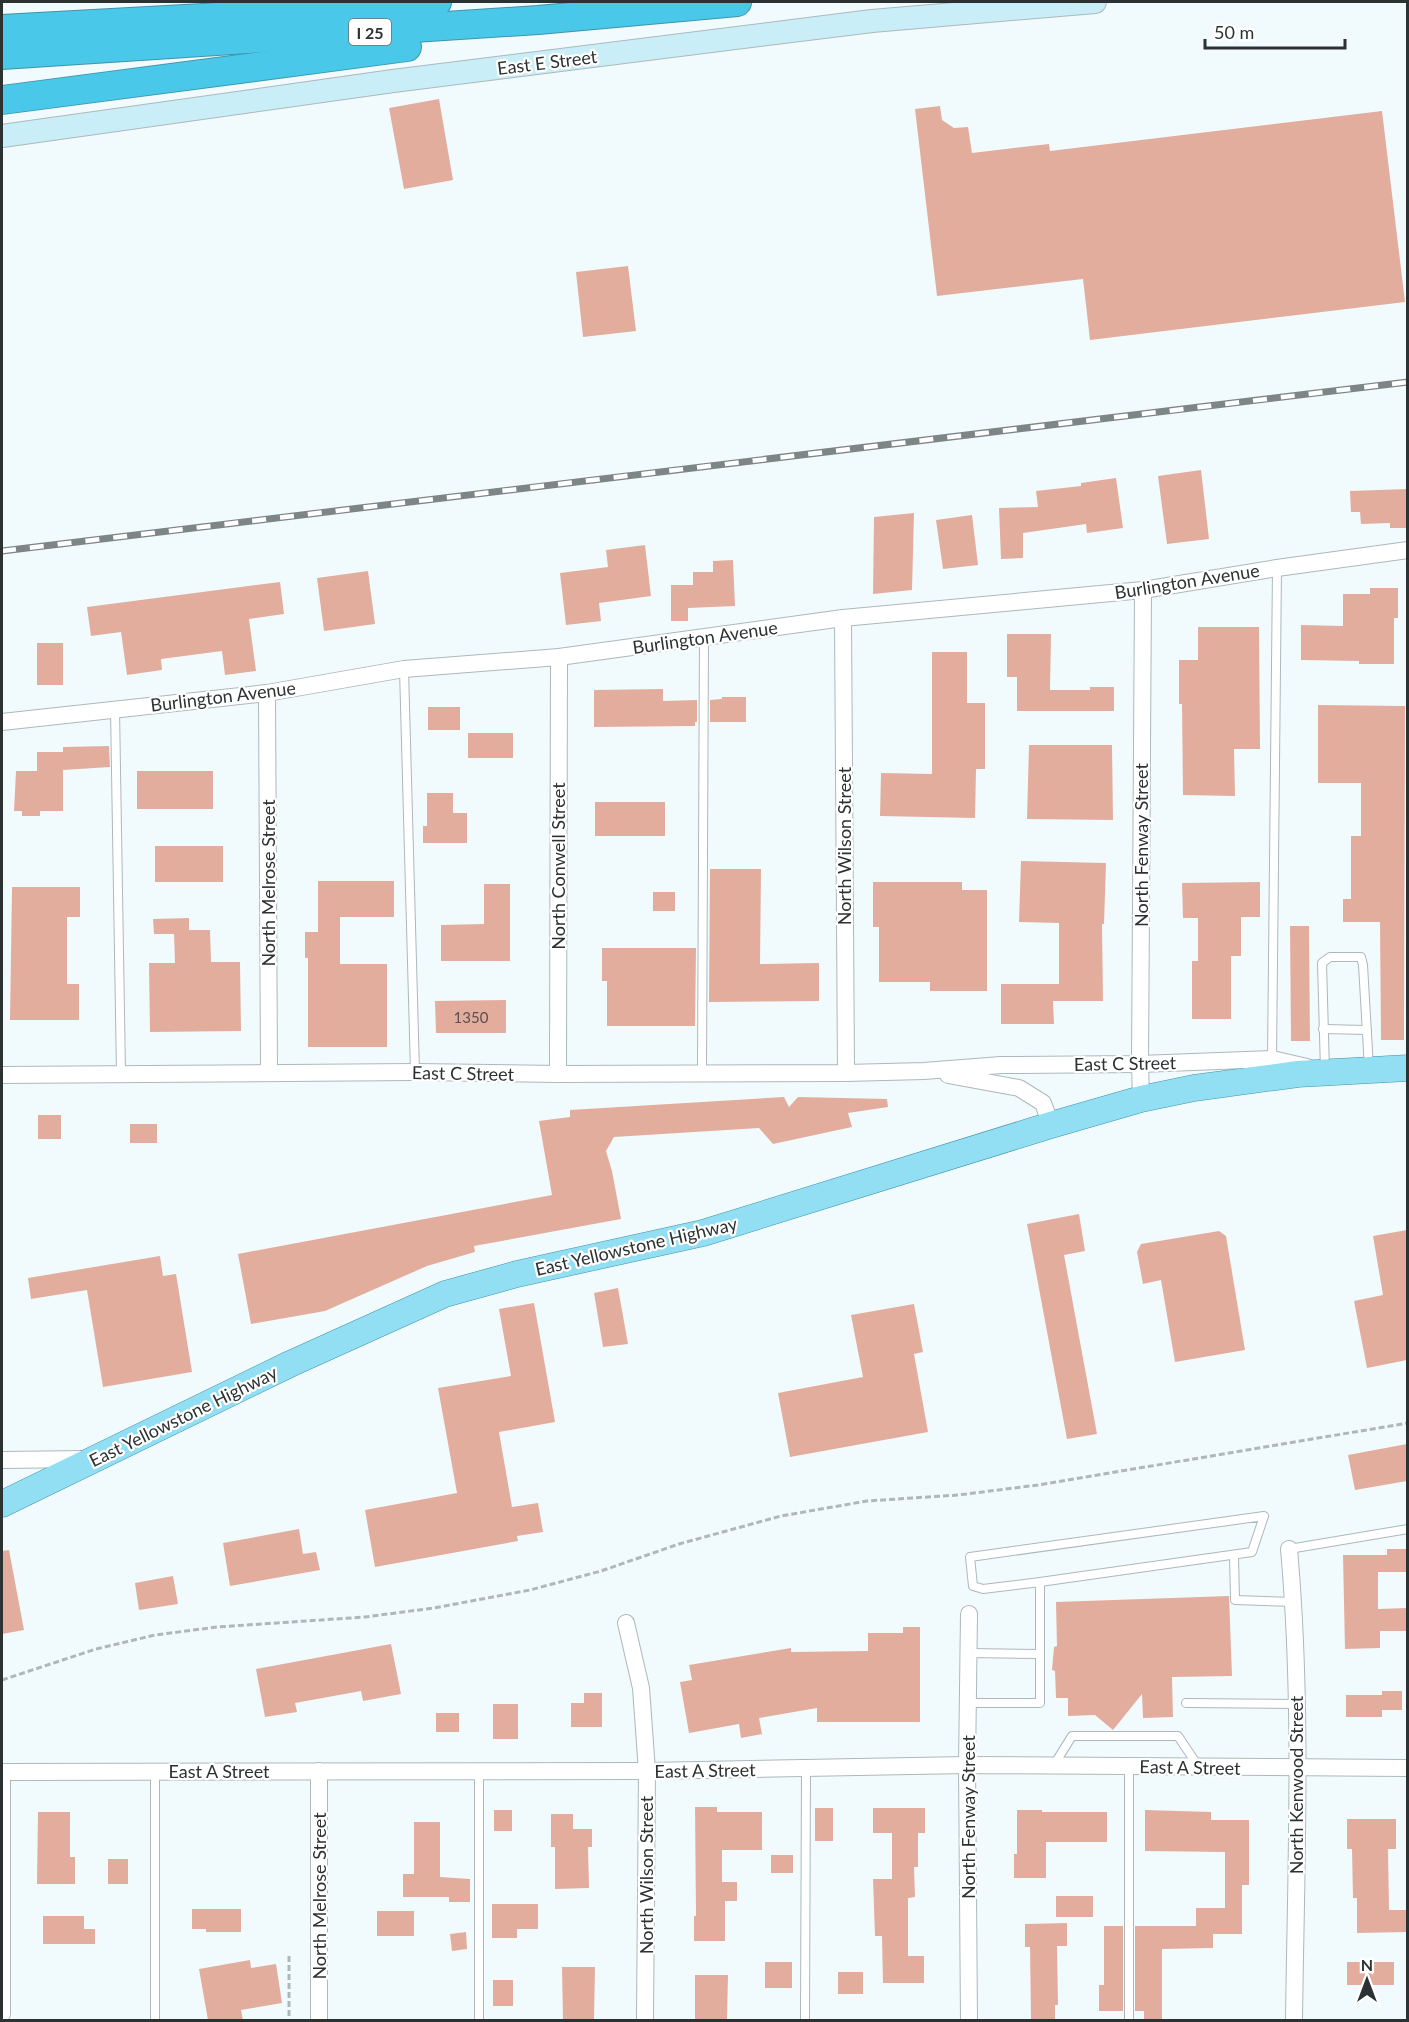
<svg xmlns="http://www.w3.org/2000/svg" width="1409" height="2022" font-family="Lato,sans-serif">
  <rect width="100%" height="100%" fill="#f1fbfe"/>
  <g fill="#e3ad9e">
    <path d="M 439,99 L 453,180 L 404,189 L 389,108 Z"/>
    <path d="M 940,106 L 942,120 L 954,128 L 968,127 L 972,153 L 1049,144 L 1050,151 L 1382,111 L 1405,302 L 1090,340 L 1083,279 L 937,296 L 915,109 Z"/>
    <path d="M 628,266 L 636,331 L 583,337 L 576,272 Z"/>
    <path d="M 1201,470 L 1209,539 L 1167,544 L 1158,476 Z"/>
    <path d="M 1116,478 L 1123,528 L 1087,533 L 1086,524 L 1023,533 L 1023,558 L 1001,559 L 999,508 L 1038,507 L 1036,491 L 1081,486 L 1081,483 Z"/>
    <path d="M 1407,489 L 1407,528 L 1390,528 L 1390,523 L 1361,524 L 1360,512 L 1351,512 L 1350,491 Z"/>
    <path d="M 914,513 L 912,590 L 873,594 L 874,517 Z"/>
    <path d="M 972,515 L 978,565 L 943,569 L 936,520 Z"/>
    <path d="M 645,545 L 651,596 L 599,603 L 601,621 L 566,625 L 560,573 L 608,567 L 606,550 Z"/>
    <path d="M 733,560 L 735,606 L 688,608 L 688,621 L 671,621 L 671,585 L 693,585 L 693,572 L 713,572 L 713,561 Z"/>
    <path d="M 368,571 L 375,624 L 324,631 L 317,578 Z"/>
    <path d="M 280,582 L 284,614 L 249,619 L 256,671 L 225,675 L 222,651 L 161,659 L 162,670 L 127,675 L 121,632 L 91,636 L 87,607 Z"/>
    <path d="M 1370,588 L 1398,588 L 1398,618 L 1394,618 L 1394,664 L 1359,664 L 1359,661 L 1301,660 L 1301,625 L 1343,626 L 1343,594 L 1370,594 Z"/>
    <path d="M 1198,627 L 1259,627 L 1260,749 L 1234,749 L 1235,796 L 1183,795 L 1182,704 L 1179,704 L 1179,660 L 1198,660 Z"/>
    <path d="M 1007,634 L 1051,634 L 1050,690 L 1090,690 L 1090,687 L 1114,687 L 1114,711 L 1017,711 L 1017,677 L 1007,677 Z"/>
    <rect x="37" y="643" width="26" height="42"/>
    <path d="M 932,652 L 967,652 L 967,703 L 985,703 L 985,769 L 976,769 L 975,818 L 880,816 L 881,773 L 932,774 Z"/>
    <path d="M 663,689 L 663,701 L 697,700 L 697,722 L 695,722 L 695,726 L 594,727 L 594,690 Z"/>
    <path d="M 722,697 L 746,697 L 746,722 L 710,722 L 710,700 L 722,699 Z"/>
    <path d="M 1318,705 L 1405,706 L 1404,1040 L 1381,1040 L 1380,922 L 1343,922 L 1343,899 L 1351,899 L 1351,836 L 1361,836 L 1361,783 L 1318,783 Z"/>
    <rect x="428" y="707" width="32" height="23"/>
    <rect x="468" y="733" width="45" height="25"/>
    <path d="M 1029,745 L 1112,745 L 1113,820 L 1027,819 Z"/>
    <path d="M 109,746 L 110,767 L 63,770 L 63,811 L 40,811 L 40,816 L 22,816 L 22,811 L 14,811 L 16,771 L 37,771 L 37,752 L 63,752 L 63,747 Z"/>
    <rect x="137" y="771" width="76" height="38"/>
    <path d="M 427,793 L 453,793 L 453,813 L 467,813 L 467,843 L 423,843 L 423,826 L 427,826 Z"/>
    <rect x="595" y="802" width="70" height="34"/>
    <rect x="155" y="846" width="68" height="36"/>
    <path d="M 1021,861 L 1106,863 L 1104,924 L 1102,924 L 1103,1001 L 1053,1001 L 1054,1024 L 1001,1024 L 1001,984 L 1059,984 L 1059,923 L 1019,922 Z"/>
    <path d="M 710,869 L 761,869 L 760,964 L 819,963 L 819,1001 L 709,1002 Z"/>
    <path d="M 318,881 L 394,881 L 394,917 L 340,917 L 340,964 L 387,964 L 387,1047 L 308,1047 L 308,958 L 305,958 L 305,932 L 318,932 Z"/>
    <path d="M 873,882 L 962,882 L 962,890 L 987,890 L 987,991 L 930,991 L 930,982 L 879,982 L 879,927 L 873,927 Z"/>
    <path d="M 1260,882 L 1260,917 L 1241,917 L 1241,956 L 1231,956 L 1231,1019 L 1192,1019 L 1192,961 L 1198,961 L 1198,918 L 1183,918 L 1182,883 Z"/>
    <path d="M 484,884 L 510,884 L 510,961 L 441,961 L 441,925 L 484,924 Z"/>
    <path d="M 12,887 L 80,887 L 80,917 L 67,917 L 67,984 L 79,984 L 79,1020 L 10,1020 Z"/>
    <rect x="653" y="892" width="22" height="19"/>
    <path d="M 189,918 L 189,930 L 210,930 L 211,962 L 240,962 L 241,1031 L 150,1032 L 149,963 L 175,963 L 174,934 L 154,934 L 153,919 Z"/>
    <path d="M 1290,926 L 1309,926 L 1310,1041 L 1291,1041 Z"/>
    <path d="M 602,948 L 696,948 L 695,1026 L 607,1026 L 607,981 L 602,981 Z"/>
    <path d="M 506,1000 L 506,1033 L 436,1033 L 435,1001 Z"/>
    <path d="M 784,1097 L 789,1107 L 798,1097 L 887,1099 L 888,1107 L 848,1113 L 852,1127 L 773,1144 L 759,1128 L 614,1137 L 606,1151 L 612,1171 L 621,1219 L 474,1246 L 475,1252 L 427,1266 L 325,1311 L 251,1324 L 238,1254 L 552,1195 L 539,1121 L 570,1117 L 570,1110 Z"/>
    <rect x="38" y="1115" width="23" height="24"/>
    <rect x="130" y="1124" width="27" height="19"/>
    <path d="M 1079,1214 L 1085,1251 L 1064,1255 L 1097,1434 L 1067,1439 L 1027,1224 Z"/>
    <path d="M 1407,1230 L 1407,1360 L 1367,1368 L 1354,1301 L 1383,1295 L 1373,1236 Z"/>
    <path d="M 1219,1231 L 1226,1236 L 1245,1350 L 1175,1362 L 1161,1280 L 1143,1284 L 1137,1252 L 1141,1244 Z"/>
    <path d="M 160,1256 L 163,1276 L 176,1274 L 192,1372 L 103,1387 L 87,1290 L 31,1299 L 28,1278 Z"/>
    <path d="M 618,1288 L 628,1344 L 603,1347 L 594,1293 Z"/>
    <path d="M 534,1303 L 555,1422 L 499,1432 L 512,1507 L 538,1503 L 543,1532 L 517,1536 L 518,1541 L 375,1567 L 365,1510 L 457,1493 L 438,1388 L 511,1376 L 499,1309 Z"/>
    <path d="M 914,1304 L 923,1352 L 914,1354 L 928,1432 L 790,1457 L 778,1393 L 863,1377 L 851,1315 Z"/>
    <path d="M 1407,1444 L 1407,1481 L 1355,1490 L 1348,1455 Z"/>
    <path d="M 299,1529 L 303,1554 L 316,1552 L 320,1570 L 230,1586 L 223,1543 Z"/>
    <path d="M 1387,1549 L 1407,1549 L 1407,1572 L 1378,1572 L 1378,1609 L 1407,1608 L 1407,1631 L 1380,1631 L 1380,1648 L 1345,1649 L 1343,1555 L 1387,1555 Z"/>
    <path d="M 9,1550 L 24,1630 L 2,1634 L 2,1551 Z"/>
    <path d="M 173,1576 L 178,1604 L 139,1610 L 135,1583 Z"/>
    <path d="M 1229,1596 L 1232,1676 L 1172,1677 L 1173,1717 L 1143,1718 L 1142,1694 L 1113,1730 L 1095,1715 L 1068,1716 L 1068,1698 L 1056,1698 L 1055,1671 L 1052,1670 L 1054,1647 L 1057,1646 L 1056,1602 Z"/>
    <path d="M 903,1627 L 920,1627 L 920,1722 L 817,1722 L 817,1708 L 759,1718 L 762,1734 L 741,1738 L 739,1724 L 689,1733 L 680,1682 L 692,1680 L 689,1665 L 791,1648 L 791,1652 L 868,1651 L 868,1633 L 903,1633 Z"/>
    <path d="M 391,1644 L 401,1694 L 363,1701 L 361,1691 L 295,1703 L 297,1712 L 265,1717 L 256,1669 Z"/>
    <path d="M 1382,1691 L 1402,1691 L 1402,1710 L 1382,1710 L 1382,1717 L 1346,1717 L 1346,1695 L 1382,1695 Z"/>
    <path d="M 584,1693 L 602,1693 L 602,1727 L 571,1727 L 571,1703 L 584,1703 Z"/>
    <rect x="493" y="1704" width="25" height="35"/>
    <rect x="436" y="1713" width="23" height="19"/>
    <path d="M 695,1807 L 717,1807 L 717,1812 L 762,1812 L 762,1850 L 722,1850 L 722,1882 L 737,1882 L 737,1901 L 725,1901 L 725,1941 L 694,1941 L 694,1916 L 696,1916 Z"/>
    <rect x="815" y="1808" width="18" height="33"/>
    <path d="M 873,1808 L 925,1808 L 925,1833 L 918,1833 L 918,1867 L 914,1867 L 915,1897 L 908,1898 L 908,1956 L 924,1956 L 924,1983 L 883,1983 L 882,1936 L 875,1936 L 873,1879 L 892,1879 L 892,1833 L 873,1833 Z"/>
    <rect x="494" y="1810" width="18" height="21"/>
    <path d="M 1017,1810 L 1042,1810 L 1042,1812 L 1107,1812 L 1107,1842 L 1046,1842 L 1046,1878 L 1014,1878 L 1014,1854 L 1017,1854 Z"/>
    <path d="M 1145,1810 L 1211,1812 L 1211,1820 L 1249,1820 L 1249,1885 L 1242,1885 L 1242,1934 L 1213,1934 L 1213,1948 L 1162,1949 L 1162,2020 L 1144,2020 L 1144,2011 L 1135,2011 L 1135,1926 L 1196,1926 L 1196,1908 L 1225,1908 L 1225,1852 L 1145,1851 Z"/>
    <path d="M 38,1812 L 70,1812 L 70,1857 L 75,1857 L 75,1884 L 37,1884 Z"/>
    <path d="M 551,1814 L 573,1814 L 573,1829 L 592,1829 L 592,1847 L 588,1847 L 589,1888 L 555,1889 L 555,1847 L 551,1847 Z"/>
    <path d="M 1347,1819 L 1396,1819 L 1396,1849 L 1388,1849 L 1389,1910 L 1407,1910 L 1407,1932 L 1357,1933 L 1357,1898 L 1353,1898 L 1352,1849 L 1347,1849 Z"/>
    <path d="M 414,1822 L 440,1822 L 440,1877 L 470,1879 L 470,1902 L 449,1902 L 449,1897 L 403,1897 L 403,1874 L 414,1874 Z"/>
    <rect x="771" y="1855" width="22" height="18"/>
    <rect x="108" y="1859" width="20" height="25"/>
    <rect x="1056" y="1896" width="37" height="21"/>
    <path d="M 492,1904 L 538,1904 L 538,1929 L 517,1929 L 517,1938 L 492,1938 Z"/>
    <path d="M 192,1909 L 241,1909 L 241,1932 L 206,1932 L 206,1929 L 192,1929 Z"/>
    <rect x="377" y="1911" width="37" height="25"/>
    <path d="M 43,1916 L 84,1916 L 84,1929 L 95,1929 L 95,1944 L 43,1944 Z"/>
    <path d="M 1067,1923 L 1067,1946 L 1057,1946 L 1058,2005 L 1055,2005 L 1055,2020 L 1031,2020 L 1030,1947 L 1025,1947 L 1025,1924 Z"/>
    <path d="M 1104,1926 L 1123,1926 L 1123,2011 L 1099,2011 L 1099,1985 L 1104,1985 Z"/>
    <path d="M 466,1932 L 467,1949 L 452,1951 L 450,1934 Z"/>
    <path d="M 250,1960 L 251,1968 L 276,1964 L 282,2003 L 241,2010 L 243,2020 L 208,2020 L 199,1969 Z"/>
    <rect x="765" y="1962" width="27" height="26"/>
    <rect x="1347" y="1962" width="47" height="23"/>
    <path d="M 562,1967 L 595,1967 L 594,2020 L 563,2020 Z"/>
    <rect x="838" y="1972" width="25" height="22"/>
    <path d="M 695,1975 L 728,1975 L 727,2020 L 695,2020 Z"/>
    <rect x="493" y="1980" width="20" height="26"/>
  </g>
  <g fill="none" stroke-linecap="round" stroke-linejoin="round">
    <g stroke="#acb8bc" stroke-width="10">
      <g id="lane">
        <path d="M 404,669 L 415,1072"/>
        <path d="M 115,709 L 121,1074"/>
        <path d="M 1323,1029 L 1367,1030"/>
        <path d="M 1272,1059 L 1277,568"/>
        <path d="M 1325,1071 L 1322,963 L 1330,957 L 1361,957 L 1363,965 L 1369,1068"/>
        <path d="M 702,1072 L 704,637"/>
        <path d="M 1289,1549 L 1408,1529"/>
        <path d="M 1234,1555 L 1235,1600 L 1294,1602"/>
        <path d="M 968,1653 L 1040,1654"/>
        <path d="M 968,1703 L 1040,1703 L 1040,1582 L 1252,1552 L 1264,1516 L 970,1557 L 973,1586 L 983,1589 L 1040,1582"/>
        <path d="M 1186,1703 L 1296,1704"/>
        <path d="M 1054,1765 L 1072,1736 L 1178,1736 L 1198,1766"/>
        <path d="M 155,1771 L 155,2020"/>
        <path d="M 479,1771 L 479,2020"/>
        <path d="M 805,2020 L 806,1768"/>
        <path d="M 1129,2020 L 1129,1766"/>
      </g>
    </g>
    <g stroke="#acb8bc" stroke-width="18">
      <g id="street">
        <path d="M 843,618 L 846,1073"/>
        <path d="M 267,693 L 269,1073"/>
        <path d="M 2,722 L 267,693 L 404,669 L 559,657 L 843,618 L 1143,590 L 1277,568 L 1408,550"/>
        <path d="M 558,1074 L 559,657"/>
        <path d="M 2,1075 L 415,1072 L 558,1074 L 846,1073 L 924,1071 L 1001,1065 L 1140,1064 L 1272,1059 L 1307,1067"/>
        <path d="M 948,1075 L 1019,1088 L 1043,1103 L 1051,1125"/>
        <path d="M 1141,1099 L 1140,1064 L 1143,590"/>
        <path d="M 2,1460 L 85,1459"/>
        <path d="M 1289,1549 C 1303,1706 1296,1864 1294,2020"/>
        <path d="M 626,1623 L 641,1688 L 647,1771 L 645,2020"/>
        <path d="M 2,1772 L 647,1771 L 967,1765 L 1408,1768"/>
        <path d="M 2,2014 L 2,1772"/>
        <path d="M 319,2020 L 319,1771"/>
        <path d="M 969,2020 L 967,1765 L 969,1614"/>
      </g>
    </g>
    <g stroke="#acb8bc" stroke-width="24">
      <path id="secondary" d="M 2,136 L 393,81 L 872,21 L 1095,2"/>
    </g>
    <g stroke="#4093a9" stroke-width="27">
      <path id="primary" d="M 2,1504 L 290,1364 L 445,1294 L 517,1274 L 703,1233 L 1051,1125 L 1141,1099 L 1194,1088 L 1298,1074 L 1408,1068"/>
    </g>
    <g stroke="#4093a9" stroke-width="30">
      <g id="highway">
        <path d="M 2,29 L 203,18 L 437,2"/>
        <path d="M 2,55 L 538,20 L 737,2"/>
        <path d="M 2,100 L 407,47"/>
      </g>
    </g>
    <g stroke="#afb7ba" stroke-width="3" stroke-dasharray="6 3" stroke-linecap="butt">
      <path d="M 2,1680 L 96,1649 L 155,1635 L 217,1627 L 365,1617 L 434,1608 L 530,1590 L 601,1571 L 679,1544 L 781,1516 L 867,1501 L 958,1495 L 1038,1485 L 1408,1423"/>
      <path d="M 289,1956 L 289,2020"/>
    </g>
    <use href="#lane" stroke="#fff" stroke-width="8"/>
    <use href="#street" stroke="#fff" stroke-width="16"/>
    <use href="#secondary" stroke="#c9eef8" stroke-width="22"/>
    <use href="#primary" stroke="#92def2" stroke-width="26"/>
    <use href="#highway" stroke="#4ac8e9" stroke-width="28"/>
    <g stroke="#7e8587" stroke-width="7">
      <path id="rail" d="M 2,551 L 1408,382"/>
    </g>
    <use href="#rail" stroke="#fff" stroke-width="4.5" stroke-dasharray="14" stroke-linecap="butt"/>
  </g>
  <g text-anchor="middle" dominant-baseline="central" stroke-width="4.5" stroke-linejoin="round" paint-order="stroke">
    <g font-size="15" fill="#5a504d">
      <text x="471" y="1017">1350</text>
    </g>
    <rect fill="#fff" stroke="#6b6f70" stroke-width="1.5" x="349" y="19" width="42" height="26" rx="4.5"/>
    <g font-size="16" font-weight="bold" fill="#2c3132">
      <text x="370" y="32">I 25</text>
    </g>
    <g font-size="18" fill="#2c3132" stroke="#fff">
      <text transform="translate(547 62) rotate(-7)">East E Street</text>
      <text transform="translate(1187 581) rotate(-9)">Burlington Avenue</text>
      <text transform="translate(705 637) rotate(-8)">Burlington Avenue</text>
      <text transform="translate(223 696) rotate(-7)">Burlington Avenue</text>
      <text transform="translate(1141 845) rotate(-90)">North Fenway Street</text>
      <text transform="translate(844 846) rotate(-90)">North Wilson Street</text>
      <text transform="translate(558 866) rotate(-90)">North Conwell Street</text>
      <text transform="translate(268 883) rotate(-90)">North Melrose Street</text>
      <text transform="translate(1125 1063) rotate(-1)">East C Street</text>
      <text transform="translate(463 1073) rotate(1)">East C Street</text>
      <text transform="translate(636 1246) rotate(-13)">East Yellowstone Highway</text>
      <text transform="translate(183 1416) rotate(-26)">East Yellowstone Highway</text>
      <text transform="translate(1190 1767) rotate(1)">East A Street</text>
      <text transform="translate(705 1770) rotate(-1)">East A Street</text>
      <text x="219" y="1771">East A Street</text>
      <text transform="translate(1296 1785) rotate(-90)">North Kenwood Street</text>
      <text transform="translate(968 1817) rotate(-90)">North Fenway Street</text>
      <text transform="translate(646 1875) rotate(-90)">North Wilson Street</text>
      <text transform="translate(319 1896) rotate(-90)">North Melrose Street</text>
    </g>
  </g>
  <rect width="1409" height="2022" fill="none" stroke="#2c3132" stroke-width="6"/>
  <g transform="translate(1367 1980)" stroke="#ffffff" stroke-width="4.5" paint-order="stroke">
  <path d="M0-4.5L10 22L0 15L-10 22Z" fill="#2c3132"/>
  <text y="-9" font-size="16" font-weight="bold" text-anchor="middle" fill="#2c3132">N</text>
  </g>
  <path d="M1205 39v9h140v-9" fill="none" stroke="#2c3132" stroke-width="3"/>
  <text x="1214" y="39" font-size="18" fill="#2c3132" stroke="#ffffff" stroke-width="4.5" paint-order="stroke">50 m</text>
</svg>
